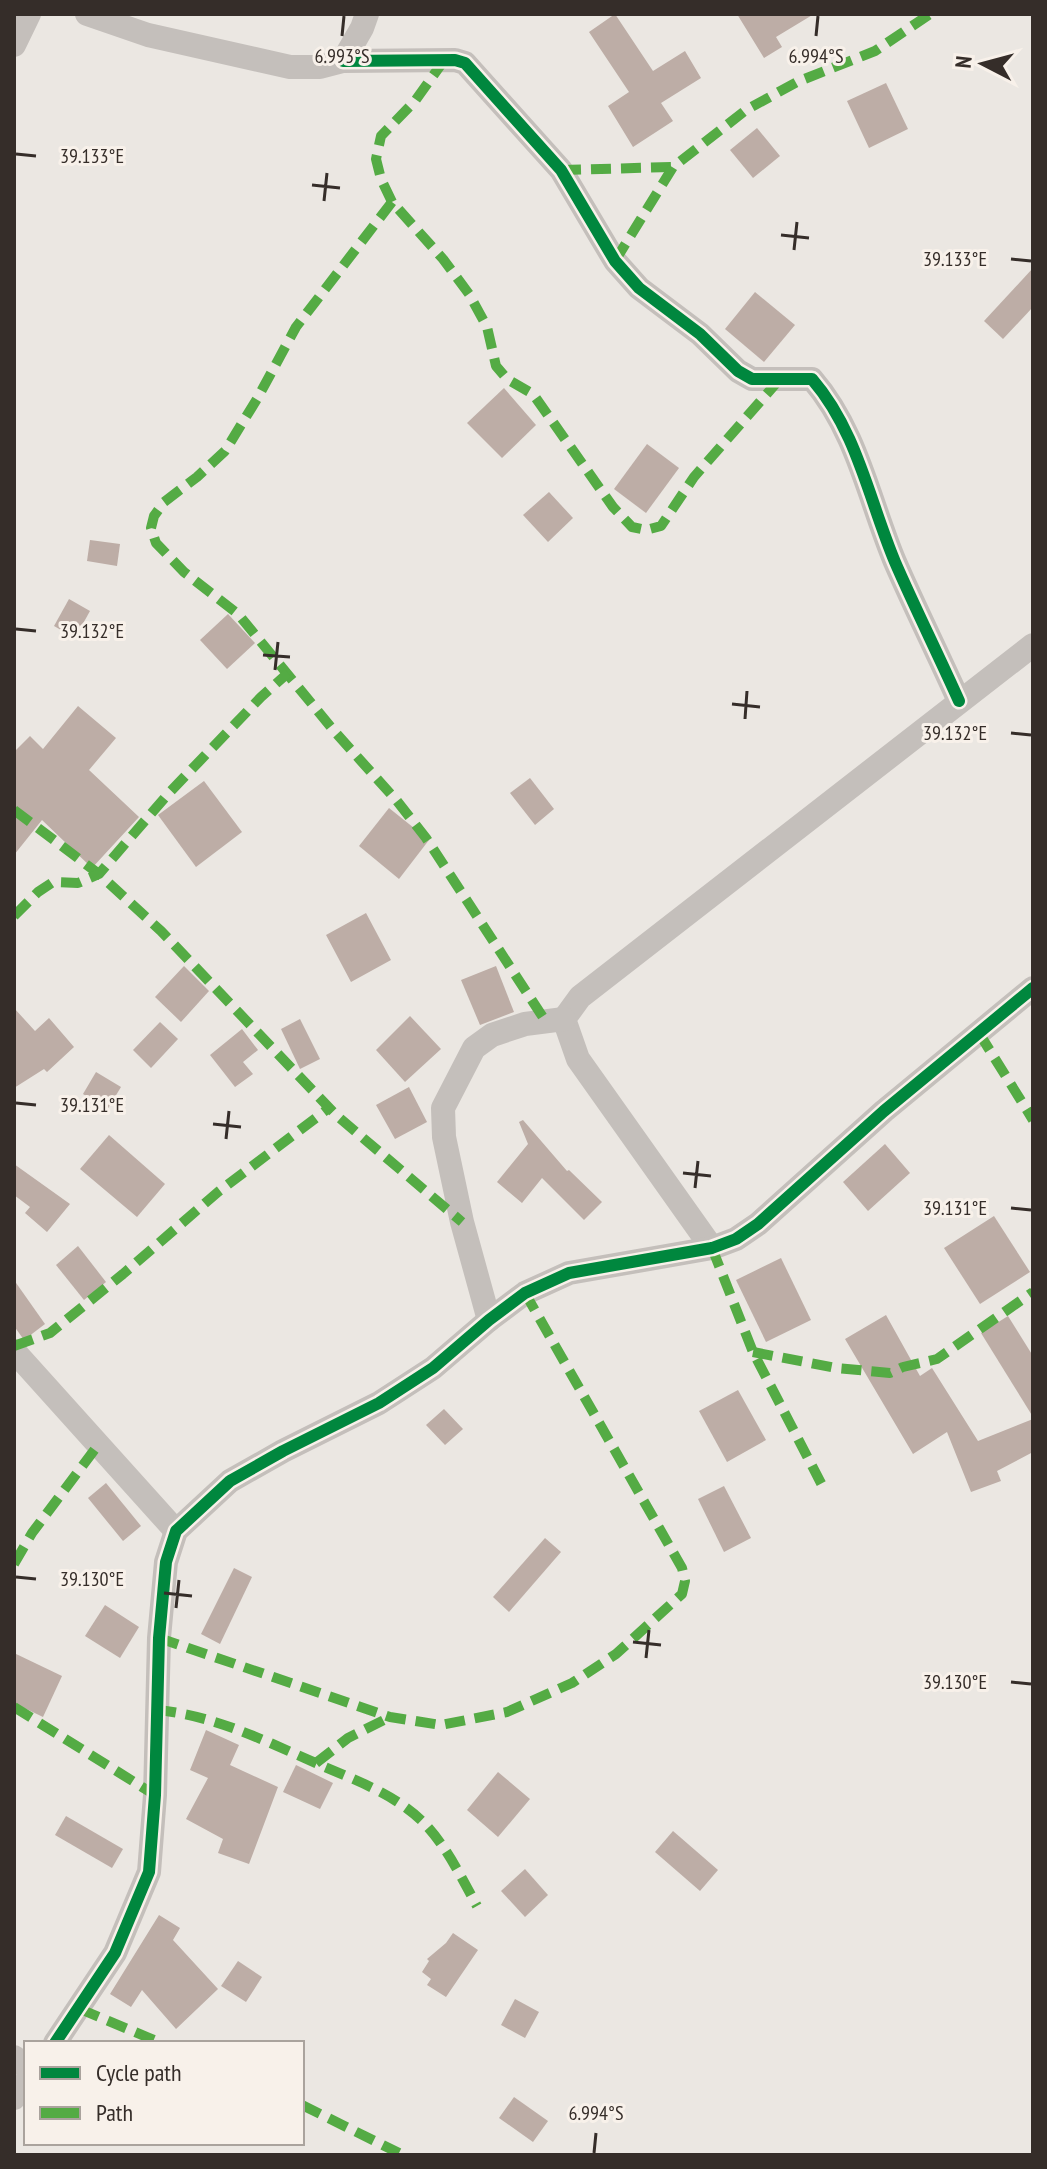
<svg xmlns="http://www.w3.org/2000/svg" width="1047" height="2169" font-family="'PT Sans Narrow',sans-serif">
  <rect width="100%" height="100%" fill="#ebe7e2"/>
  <g fill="#bdada6">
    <path d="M 615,14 L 653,71 L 685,51 L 701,78 L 661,103 L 673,121 L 633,147 L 608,106 L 629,92 L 589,32 Z"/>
    <path d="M 737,14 L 814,14 L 776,37 L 782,47 L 764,58 Z"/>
    <path d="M 886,83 L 908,129 L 869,148 L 847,101 Z"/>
    <path d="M 757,128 L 780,156 L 753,178 L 730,150 Z"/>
    <path d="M 1033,268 L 1033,307 L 1003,339 L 984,321 Z"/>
    <path d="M 755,292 L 795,325 L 764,362 L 725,329 Z"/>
    <path d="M 504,388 L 536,425 L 502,458 L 467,423 Z"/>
    <path d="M 647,444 L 679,468 L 646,513 L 614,489 Z"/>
    <path d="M 549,492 L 573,518 L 548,542 L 523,515 Z"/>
    <path d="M 90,540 L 120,544 L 117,566 L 87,561 Z"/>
    <path d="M 69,599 L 90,611 L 75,638 L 54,626 Z"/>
    <path d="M 228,614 L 255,643 L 227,669 L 200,640 Z"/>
    <path d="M 78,706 L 116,738 L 89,770 L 139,817 L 92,868 L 42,820 L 14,855 L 14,752 L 30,736 L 43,749 Z"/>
    <path d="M 530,778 L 554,809 L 535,825 L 510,793 Z"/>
    <path d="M 204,781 L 242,832 L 196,867 L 158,815 Z"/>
    <path d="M 389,808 L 429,840 L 399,879 L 359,846 Z"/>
    <path d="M 366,913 L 391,960 L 351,982 L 326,935 Z"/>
    <path d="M 184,966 L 209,991 L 181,1022 L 155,997 Z"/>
    <path d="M 496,966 L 514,1012 L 480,1025 L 461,980 Z"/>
    <path d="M 14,1008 L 35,1031 L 49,1018 L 74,1047 L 47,1072 L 44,1069 L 14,1088 Z"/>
    <path d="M 410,1016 L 441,1049 L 405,1082 L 376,1050 Z"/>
    <path d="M 300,1019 L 320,1059 L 300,1069 L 281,1029 Z"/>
    <path d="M 160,1022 L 178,1039 L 151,1068 L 133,1050 Z"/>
    <path d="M 242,1029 L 258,1050 L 243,1062 L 253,1074 L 235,1087 L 210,1055 Z"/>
    <path d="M 96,1072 L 121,1087 L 107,1110 L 83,1094 Z"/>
    <path d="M 409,1087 L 427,1122 L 395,1139 L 376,1105 Z"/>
    <path d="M 523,1120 L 567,1171 L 569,1170 L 602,1202 L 584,1220 L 542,1178 L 522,1203 L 497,1182 L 528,1144 L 519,1122 Z"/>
    <path d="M 109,1135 L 165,1184 L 137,1217 L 80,1169 Z"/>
    <path d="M 885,1144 L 910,1173 L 868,1211 L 843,1182 Z"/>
    <path d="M 14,1164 L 70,1204 L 47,1232 L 25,1213 L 30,1207 L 14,1195 Z"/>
    <path d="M 994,1216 L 1030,1272 L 980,1304 L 944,1248 Z"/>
    <path d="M 78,1246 L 106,1282 L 84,1300 L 56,1265 Z"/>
    <path d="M 781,1258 L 811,1320 L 766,1342 L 736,1280 Z"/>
    <path d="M 14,1280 L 45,1324 L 24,1340 L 14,1326 Z"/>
    <path d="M 886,1315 L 920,1376 L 932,1368 L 978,1441 L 1033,1419 L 1033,1452 L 997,1471 L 1001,1481 L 971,1492 L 947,1432 L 913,1454 L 845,1339 Z"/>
    <path d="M 1008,1316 L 1033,1356 L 1033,1417 L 981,1333 Z"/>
    <path d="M 738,1390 L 766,1440 L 727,1462 L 699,1411 Z"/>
    <path d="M 444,1409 L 463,1429 L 445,1445 L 426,1425 Z"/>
    <path d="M 106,1483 L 141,1526 L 123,1541 L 88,1498 Z"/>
    <path d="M 724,1486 L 751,1538 L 724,1552 L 698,1499 Z"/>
    <path d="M 545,1538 L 561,1552 L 509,1612 L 493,1597 Z"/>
    <path d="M 234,1568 L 252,1577 L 220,1644 L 201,1634 Z"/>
    <path d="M 105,1605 L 139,1627 L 120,1658 L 85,1636 Z"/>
    <path d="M 14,1653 L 62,1676 L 43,1717 L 14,1703 Z"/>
    <path d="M 206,1730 L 239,1745 L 230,1765 L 278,1787 L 249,1864 L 218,1853 L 223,1839 L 186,1819 L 208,1778 L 190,1770 Z"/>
    <path d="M 296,1765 L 333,1783 L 320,1809 L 283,1792 Z"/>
    <path d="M 498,1772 L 530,1799 L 498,1837 L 467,1810 Z"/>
    <path d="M 66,1816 L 123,1849 L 112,1868 L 55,1835 Z"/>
    <path d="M 673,1831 L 718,1870 L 700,1891 L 655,1852 Z"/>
    <path d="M 525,1869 L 548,1895 L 525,1917 L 501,1891 Z"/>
    <path d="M 159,1915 L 180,1928 L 173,1940 L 218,1989 L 176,2029 L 142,1990 L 131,2007 L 110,1994 Z"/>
    <path d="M 453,1933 L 478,1950 L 446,1997 L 427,1985 L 431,1979 L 422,1972 L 429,1961 L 427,1959 L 446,1943 Z"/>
    <path d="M 238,1961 L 262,1977 L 246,2002 L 221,1986 Z"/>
    <path d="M 515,1999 L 539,2012 L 525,2038 L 501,2025 Z"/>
    <path d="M 514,2097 L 548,2121 L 533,2142 L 499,2118 Z"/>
  </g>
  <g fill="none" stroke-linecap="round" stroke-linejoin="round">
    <g stroke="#c4bfbb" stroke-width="24">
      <path d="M 87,14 L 148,35 L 290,67 L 320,67 L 343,61 L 362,28 L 367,14"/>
      <path d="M 14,45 L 29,14"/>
      <path d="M 343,61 L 455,60 L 465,63 L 561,170 L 615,261 L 639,288 L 700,334 L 738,371 L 752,379 L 812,379 C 857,431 869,500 895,562 C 915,608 938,654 959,701"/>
      <path d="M 712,1248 L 578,1059 L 564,1019 L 580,997 L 1033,645"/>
      <path d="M 489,1320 L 462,1222 L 444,1137 L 443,1108 L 474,1048 L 492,1035 L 525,1024 L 564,1019"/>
      <path d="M 14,1351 L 176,1531"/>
      <path d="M 55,2043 L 115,1953 L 149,1872 L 155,1795 L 159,1638 L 166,1562 L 176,1531 L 230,1481 L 283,1451 L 379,1403 L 433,1368 L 489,1320 L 525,1293 L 569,1273 L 712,1248 L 736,1239 L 758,1224 L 884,1111 L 1033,988"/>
      <path d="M 14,2057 L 26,2067"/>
      <path d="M 14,2098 L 26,2082"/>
    </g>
    <g stroke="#54ab44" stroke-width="10" stroke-dasharray="20 10" stroke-linecap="butt">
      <path d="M 445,59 L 415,101 L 381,136 L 376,159 L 381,179 L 392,202 L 443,259 L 469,294 L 487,327 L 496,366 L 507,379 L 533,394 L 613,507 L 632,527 L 646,530 L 661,526 L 694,477 L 779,380"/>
      <path d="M 561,170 L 673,167"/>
      <path d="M 392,202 L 296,327 L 257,399 L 225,451 L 197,477 L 164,502 L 154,516 L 151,528 L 156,543 L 184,572 L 238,614 L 335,732 L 397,801 L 426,838 L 546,1022"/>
      <path d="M 615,261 L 673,167 L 746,110 L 797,82 L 875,51 L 930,14"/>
      <path d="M 14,810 L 99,874 L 161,931 L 336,1115 L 462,1222"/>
      <path d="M 14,916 L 38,892 L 53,882 L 78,883 L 99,874 L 168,794 L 261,697 L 288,673"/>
      <path d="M 979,1033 L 1033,1120"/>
      <path d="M 712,1248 L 753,1352 L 823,1487"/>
      <path d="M 14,1346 L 50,1333 L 123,1274 L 218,1192 L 329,1108"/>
      <path d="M 753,1352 L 836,1368 L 890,1373 L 903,1367 L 937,1359 L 1033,1292"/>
      <path d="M 14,1564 L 32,1533 L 98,1445"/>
      <path d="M 159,1638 L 390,1717 L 441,1725 L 507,1712 L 572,1683 L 616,1654 L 682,1594 L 685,1581 L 682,1568 L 525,1293"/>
      <path d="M 14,1707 L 155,1795"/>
      <path d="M 156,1710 C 214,1715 265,1741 318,1764 C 355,1780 395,1794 424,1823 C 447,1847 461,1877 477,1906"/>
      <path d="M 316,1763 L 348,1738 L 390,1717"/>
      <path d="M 80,2009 L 161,2043"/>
      <path d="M 302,2105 L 399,2153"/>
    </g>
    <g stroke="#f8f1ea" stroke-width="17">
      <g id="cycleway">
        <path d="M 343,61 L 455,60 L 465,63 L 561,170 L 615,261 L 639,288 L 700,334 L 738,371 L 752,379 L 812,379 C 857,431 869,500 895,562 C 915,608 938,654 959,701"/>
        <path d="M 55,2043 L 115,1953 L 149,1872 L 155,1795 L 159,1638 L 166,1562 L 176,1531 L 230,1481 L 283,1451 L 379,1403 L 433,1368 L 489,1320 L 525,1293 L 569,1273 L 712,1248 L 736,1239 L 758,1224 L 884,1111 L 1033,988"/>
      </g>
    </g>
    <use href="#cycleway" stroke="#00873e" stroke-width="12"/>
  </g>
  <path fill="none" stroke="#352d29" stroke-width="3" d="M 342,36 L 344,16M 816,36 L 818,16M 16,154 L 36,156M 312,185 L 340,188M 324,201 L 327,173M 781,235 L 809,238M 794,250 L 797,222M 1011,259 L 1031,261M 16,629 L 36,631M 263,655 L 290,657M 275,670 L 278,642M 732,704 L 760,707M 745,719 L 747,691M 1011,733 L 1031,735M 16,1103 L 36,1105M 213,1124 L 241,1127M 226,1139 L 229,1111M 683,1173 L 711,1176M 695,1188 L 698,1161M 1011,1208 L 1031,1210M 16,1577 L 36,1579M 164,1593 L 192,1596M 176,1608 L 179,1580M 633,1642 L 661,1645M 646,1658 L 649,1630M 1011,1682 L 1031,1684M 594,2153 L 596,2133"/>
  <g font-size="20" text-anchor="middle" fill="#352d29" stroke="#f8f1ea" stroke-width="6" stroke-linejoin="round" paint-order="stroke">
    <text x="342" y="63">6.993°S</text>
    <text x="816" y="63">6.994°S</text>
    <text x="92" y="163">39.133°E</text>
    <text x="955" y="266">39.133°E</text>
    <text x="92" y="638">39.132°E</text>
    <text x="955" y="740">39.132°E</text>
    <text x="92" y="1112">39.131°E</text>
    <text x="955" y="1215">39.131°E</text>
    <text x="92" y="1586">39.130°E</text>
    <text x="955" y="1689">39.130°E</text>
    <text x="596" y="2120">6.994°S</text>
  </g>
  <rect width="1047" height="2169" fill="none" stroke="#352d29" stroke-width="32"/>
  <rect x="24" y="2041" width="280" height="104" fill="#f8f1ea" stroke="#aaa39d" stroke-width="2"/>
  <rect x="40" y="2067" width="40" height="12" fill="#00873e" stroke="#aaa39d" stroke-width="2"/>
  <text x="96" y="2081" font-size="24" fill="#352d29">Cycle path</text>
  <rect x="40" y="2107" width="40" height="12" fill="#54ab44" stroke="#aaa39d" stroke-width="2"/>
  <text x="96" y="2121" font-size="24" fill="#352d29">Path</text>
  <g transform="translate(983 64) rotate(276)" stroke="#f8f1ea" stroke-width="6" paint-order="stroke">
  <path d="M0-6L14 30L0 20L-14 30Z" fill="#352d29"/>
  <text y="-12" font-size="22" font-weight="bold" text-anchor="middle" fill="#352d29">N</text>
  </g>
</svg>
